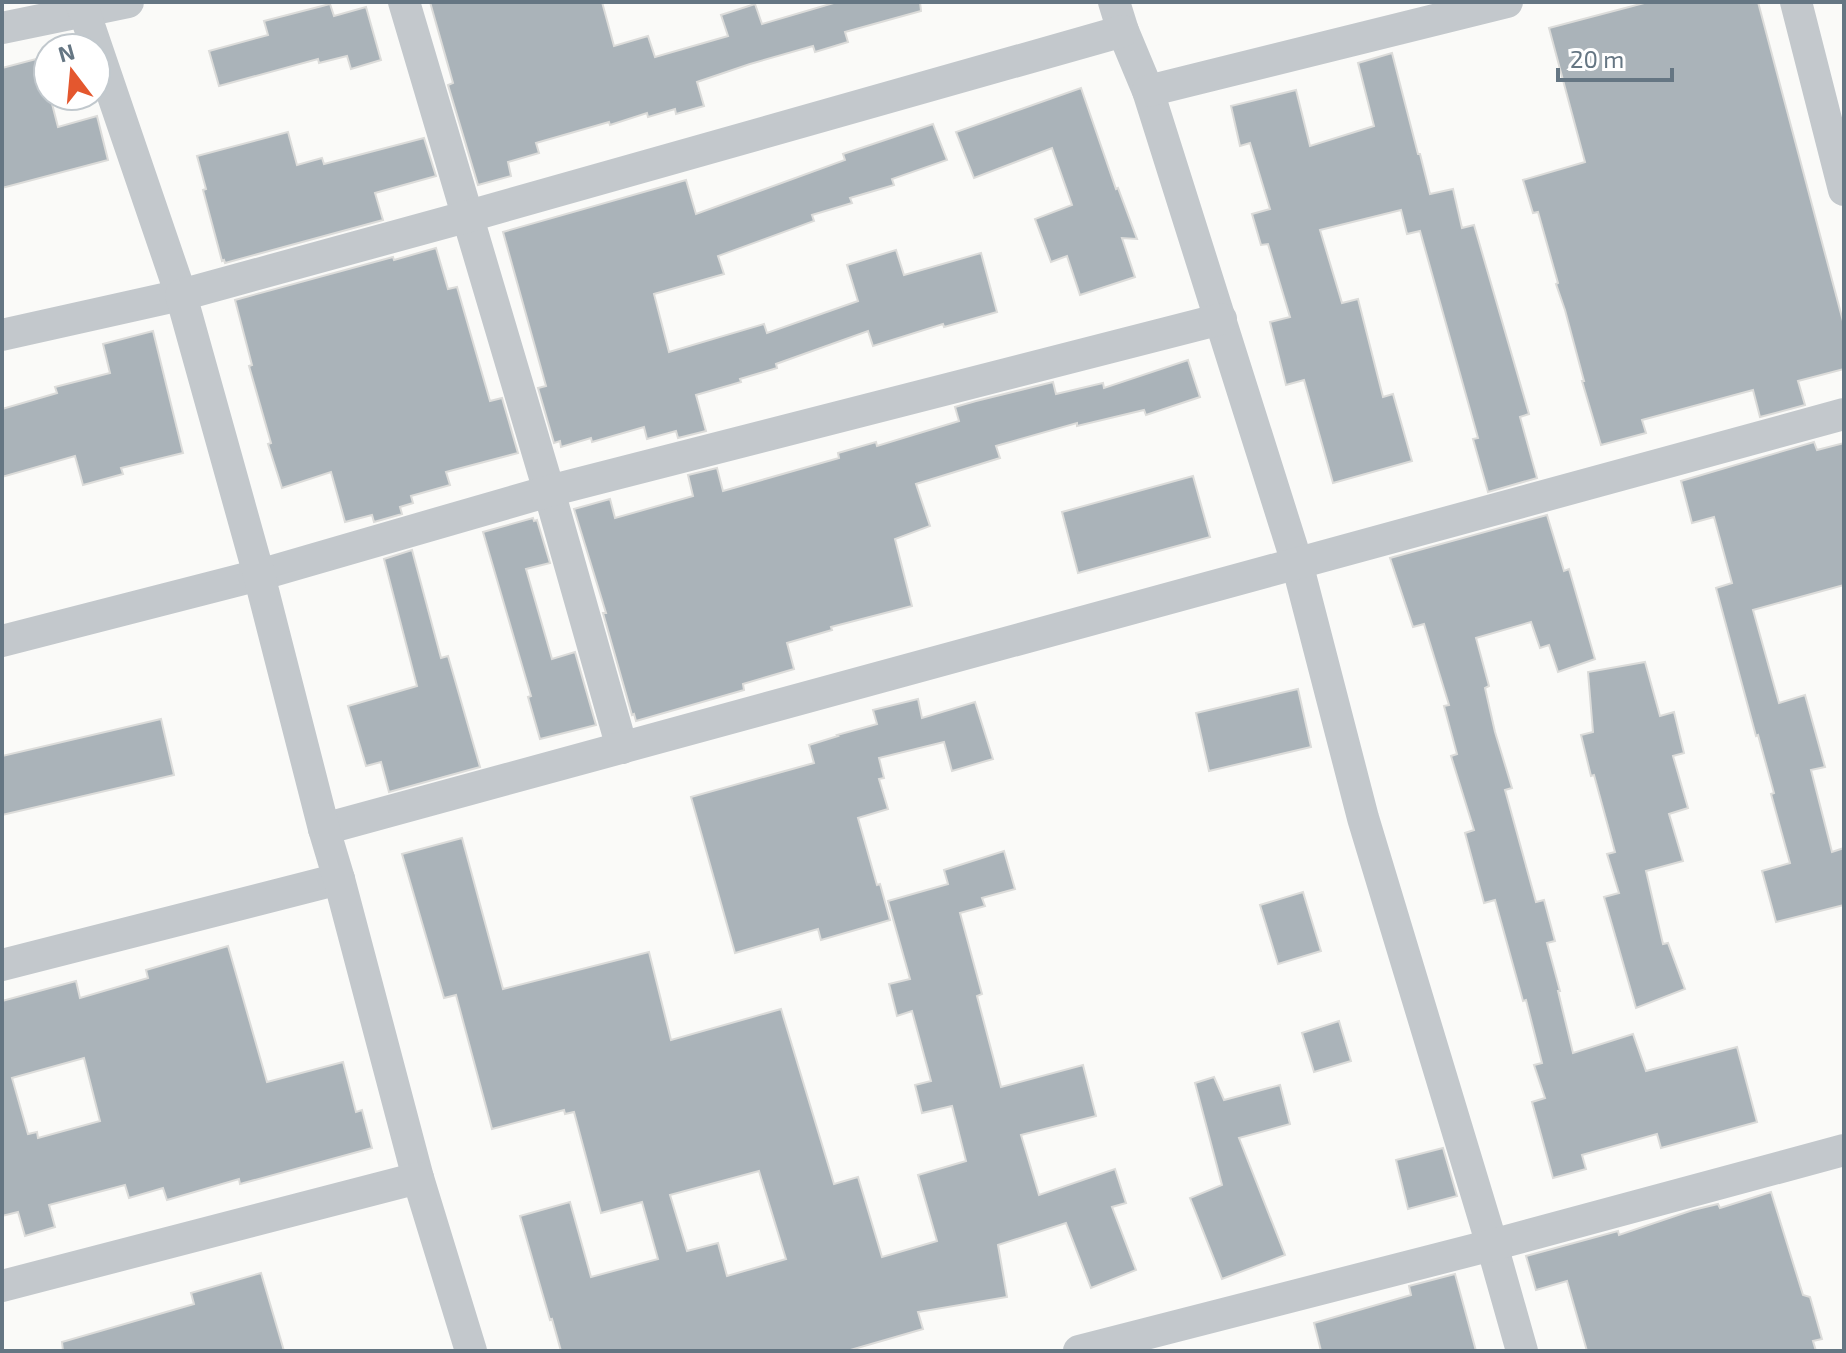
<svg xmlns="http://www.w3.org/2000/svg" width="1846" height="1353" font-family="'Exo 2',sans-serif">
  <rect width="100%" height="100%" fill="#fafaf8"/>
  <g fill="#aab3b9" stroke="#dcdcda" stroke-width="2" fill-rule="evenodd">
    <path d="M 430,2 L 602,2 L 614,46 L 648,36 L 655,57 L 728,36 L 721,15 L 755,4 L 762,24 L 837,2 L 920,2 L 921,11 L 845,32 L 848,42 L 815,52 L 813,46 L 750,64 L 697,82 L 704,106 L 676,114 L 675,109 L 648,117 L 647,113 L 610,125 L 609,122 L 536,143 L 539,153 L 508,162 L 511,176 L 478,185 L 448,85 L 453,83 Z"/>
    <path d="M 1648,2 L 1758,2 L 1844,325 L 1844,369 L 1798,381 L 1805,405 L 1760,417 L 1753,390 L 1642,420 L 1646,433 L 1601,445 L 1582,381 L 1584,381 L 1565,310 L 1556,284 L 1558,283 L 1538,212 L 1533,213 L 1523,180 L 1585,162 L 1549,28 Z"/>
    <path d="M 330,4 L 334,16 L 366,7 L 381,60 L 351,69 L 347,56 L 319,63 L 318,59 L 219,86 L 209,51 L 268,35 L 264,21 Z"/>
    <path d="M 1392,53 L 1418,154 L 1420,154 L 1430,194 L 1453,189 L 1462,228 L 1474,225 L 1529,414 L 1520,417 L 1537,478 L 1488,492 L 1473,439 L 1478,438 L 1420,231 L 1407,234 L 1401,210 L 1320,230 L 1342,303 L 1358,299 L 1383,397 L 1393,394 L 1412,461 L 1333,483 L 1304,380 L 1286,385 L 1270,322 L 1290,317 L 1268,244 L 1261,245 L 1252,214 L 1270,209 L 1250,143 L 1240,146 L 1231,106 L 1296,90 L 1310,146 L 1374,126 L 1358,63 Z"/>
    <path d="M 40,58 L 48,96 L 50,96 L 58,127 L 97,116 L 108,160 L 2,188 L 2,68 Z"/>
    <path d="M 1081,88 L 1116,189 L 1118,188 L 1137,239 L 1122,238 L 1135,277 L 1080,295 L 1067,256 L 1051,262 L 1035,219 L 1072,205 L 1052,148 L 974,178 L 956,132 Z"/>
    <path d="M 933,124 L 947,160 L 892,179 L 894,185 L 850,198 L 852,203 L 812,215 L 814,221 L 718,256 L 724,274 L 654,294 L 669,352 L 764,324 L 767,333 L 858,301 L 847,265 L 896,250 L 904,275 L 981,253 L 997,312 L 944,327 L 943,324 L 873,346 L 868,331 L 776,364 L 777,368 L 740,379 L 741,382 L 696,395 L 706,431 L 678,438 L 676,431 L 647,439 L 644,427 L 592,442 L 591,438 L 561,447 L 560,441 L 554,443 L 538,388 L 546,386 L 503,232 L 686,180 L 696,214 L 845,160 L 843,154 Z"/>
    <path d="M 288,132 L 297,165 L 322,158 L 324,164 L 424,138 L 436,176 L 375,193 L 383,220 L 225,263 L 224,260 L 222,261 L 203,190 L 206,189 L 197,156 Z"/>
    <path d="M 436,248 L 448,289 L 457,287 L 490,401 L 502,398 L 518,453 L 446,472 L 450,485 L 411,496 L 413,503 L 400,507 L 402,514 L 374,522 L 372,515 L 345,522 L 331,472 L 282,488 L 268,444 L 271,443 L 249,366 L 252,365 L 235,300 L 393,257 L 394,260 Z"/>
    <path d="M 153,331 L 183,453 L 121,468 L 123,474 L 83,485 L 75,456 L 2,477 L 2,409 L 57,393 L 55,387 L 110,373 L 103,344 Z"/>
    <path d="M 1188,360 L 1200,397 L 1146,415 L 1144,410 L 1077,426 L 1077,423 L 996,446 L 1000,458 L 916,484 L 930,526 L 895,539 L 912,606 L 831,627 L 832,630 L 787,643 L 794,669 L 743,684 L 744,690 L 636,721 L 634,714 L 632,715 L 603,613 L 606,613 L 574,509 L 610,499 L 615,518 L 693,496 L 688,475 L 717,468 L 723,491 L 839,458 L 838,453 L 876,442 L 877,446 L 959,421 L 955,407 L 976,401 L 1053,382 L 1056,394 L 1103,383 L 1104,388 Z"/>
    <path d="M 1814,442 L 1817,450 L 1844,443 L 1844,585 L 1753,610 L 1779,703 L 1805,695 L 1825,767 L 1811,770 L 1832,852 L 1844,848 L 1844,905 L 1776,922 L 1762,871 L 1790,863 L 1771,794 L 1774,793 L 1758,735 L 1756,736 L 1716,588 L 1732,583 L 1714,517 L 1692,523 L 1681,481 Z"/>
    <path d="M 1193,476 L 1210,537 L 1078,573 L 1062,512 Z"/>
    <path d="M 1547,515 L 1564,571 L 1569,569 L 1595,659 L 1558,672 L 1549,645 L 1540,648 L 1531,622 L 1476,638 L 1489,686 L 1485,688 L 1495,732 L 1512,788 L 1505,790 L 1536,902 L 1544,900 L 1555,941 L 1547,943 L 1560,991 L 1558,991 L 1573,1053 L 1633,1034 L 1646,1071 L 1737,1047 L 1757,1122 L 1661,1148 L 1657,1134 L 1582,1155 L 1586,1169 L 1553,1178 L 1532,1102 L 1545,1098 L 1534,1065 L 1542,1063 L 1526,1000 L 1523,1001 L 1495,900 L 1484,903 L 1465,833 L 1474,830 L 1451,756 L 1457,754 L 1444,706 L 1449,705 L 1424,624 L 1413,627 L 1390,558 Z"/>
    <path d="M 533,518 L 534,521 L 537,520 L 550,563 L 526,569 L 552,659 L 575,652 L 596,725 L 540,739 L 528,697 L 531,696 L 483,532 Z"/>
    <path d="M 412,550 L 441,658 L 448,656 L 480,767 L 389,792 L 381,762 L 366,766 L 348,706 L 417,686 L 384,559 Z"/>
    <path d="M 1645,662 L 1660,716 L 1674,712 L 1684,753 L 1673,756 L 1688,808 L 1669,814 L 1683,861 L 1646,871 L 1663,944 L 1668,943 L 1685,989 L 1636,1008 L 1604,897 L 1619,893 L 1607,854 L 1615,852 L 1594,775 L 1591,776 L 1581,735 L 1593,732 L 1588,672 Z"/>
    <path d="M 1298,689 L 1311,747 L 1209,771 L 1196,713 Z"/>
    <path d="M 918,699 L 922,718 L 975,702 L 993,759 L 952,771 L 944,742 L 879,758 L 884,778 L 879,779 L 888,809 L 858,818 L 877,885 L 880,884 L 890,920 L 821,940 L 818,929 L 735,953 L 691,797 L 814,763 L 809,745 L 838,736 L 837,735 L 877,724 L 873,710 Z"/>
    <path d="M 161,719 L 174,775 L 2,815 L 2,756 Z"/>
    <path d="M 462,838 L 503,989 L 649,952 L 671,1040 L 781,1009 L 834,1184 L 858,1177 L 882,1257 L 937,1241 L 918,1175 L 966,1161 L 952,1106 L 922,1113 L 915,1085 L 931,1081 L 912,1011 L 897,1016 L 889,984 L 910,979 L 888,901 L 948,884 L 944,870 L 1004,851 L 1015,889 L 982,898 L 985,906 L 960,913 L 982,994 L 977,996 L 1001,1087 L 1083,1065 L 1096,1116 L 1021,1135 L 1039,1195 L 1115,1169 L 1126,1203 L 1112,1207 L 1136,1270 L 1091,1288 L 1066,1223 L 998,1245 L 1007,1297 L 918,1312 L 923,1329 L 847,1351 L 561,1351 L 552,1319 L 550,1320 L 520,1216 L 570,1202 L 591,1277 L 658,1259 L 642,1202 L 601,1213 L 574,1112 L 565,1114 L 564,1110 L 492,1129 L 456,995 L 444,998 L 402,854 ZM 759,1171 L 786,1259 L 727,1276 L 718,1243 L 687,1251 L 670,1195 Z"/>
    <path d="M 1303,892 L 1321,951 L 1278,964 L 1260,905 Z"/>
    <path d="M 228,946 L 267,1082 L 343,1062 L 356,1112 L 362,1110 L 372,1148 L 240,1184 L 239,1179 L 167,1200 L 163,1188 L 129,1198 L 125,1185 L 49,1205 L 55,1227 L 25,1236 L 18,1212 L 2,1216 L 2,1001 L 76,981 L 80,998 L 148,978 L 146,970 ZM 84,1058 L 100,1121 L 38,1138 L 37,1132 L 28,1134 L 12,1078 Z"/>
    <path d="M 1339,1021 L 1351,1061 L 1314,1072 L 1302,1033 Z"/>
    <path d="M 1214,1077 L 1224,1100 L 1280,1085 L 1290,1124 L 1239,1138 L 1285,1255 L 1222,1279 L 1190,1198 L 1222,1185 L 1195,1083 Z"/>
    <path d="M 1443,1148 L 1457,1196 L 1408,1209 L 1396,1160 Z"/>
    <path d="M 1771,1192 L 1803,1295 L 1810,1297 L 1822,1339 L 1813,1341 L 1816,1351 L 1587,1351 L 1567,1281 L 1536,1290 L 1526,1256 L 1618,1231 L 1619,1235 L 1693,1210 L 1718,1204 L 1720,1208 Z"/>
    <path d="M 261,1273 L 284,1351 L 63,1351 L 62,1342 L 194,1304 L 191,1293 Z"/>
    <path d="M 1455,1274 L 1476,1351 L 1321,1351 L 1314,1323 L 1411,1295 L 1409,1286 Z"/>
  </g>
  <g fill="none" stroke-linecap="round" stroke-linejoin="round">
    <g stroke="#c3c8cc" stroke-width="32">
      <path d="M 404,2 L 549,491 L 622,748"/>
      <path d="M 1114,2 L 1123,31 L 1148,91 L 1297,563 L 1363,818 L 1492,1245 L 1522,1351"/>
      <path d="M 1796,2 L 1844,190"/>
      <path d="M 2,28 L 128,2"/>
      <path d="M 1148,91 L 1507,2"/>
      <path d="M 2,335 L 181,295 L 81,2"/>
      <path d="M 2,641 L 259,575 L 549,491 L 1221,319"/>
      <path d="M 324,829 L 1844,414"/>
      <path d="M 2,965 L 339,879"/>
      <path d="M 418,1178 L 339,879 L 324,829 L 259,575 L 181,295 L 469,216 L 1123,31"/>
      <path d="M 2,1286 L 418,1178 L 471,1351"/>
      <path d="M 1079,1351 L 1492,1245 L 1844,1150"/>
    </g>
  </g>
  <rect width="1846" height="1353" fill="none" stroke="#657683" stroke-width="8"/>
  <g transform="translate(72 72) rotate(344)"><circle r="38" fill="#ffffff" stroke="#c1c8cd" stroke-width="2"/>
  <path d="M0-6L14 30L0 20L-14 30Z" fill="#e4572e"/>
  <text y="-12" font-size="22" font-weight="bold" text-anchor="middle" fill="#657683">N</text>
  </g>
  <path d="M1558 68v12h114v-12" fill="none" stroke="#657683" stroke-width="4"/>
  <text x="1570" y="68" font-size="24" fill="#657683" stroke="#ffffff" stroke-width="6" paint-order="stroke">20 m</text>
</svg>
